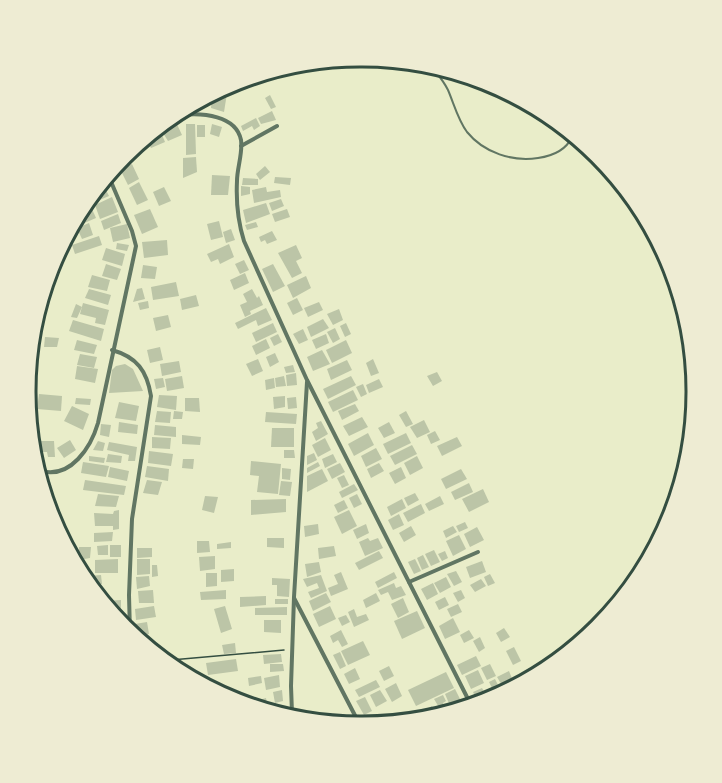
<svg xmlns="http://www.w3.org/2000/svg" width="722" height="783" font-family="Manrope,sans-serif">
  <rect width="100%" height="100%" fill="#e9edc9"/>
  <g fill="#bcc5a7">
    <path d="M 226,86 L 228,87 L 224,112 L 211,108 L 212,95 Z"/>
    <path d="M 270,95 L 276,107 L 271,109 L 265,98 Z"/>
    <path d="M 209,98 L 208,107 L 194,107 L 201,103 Z"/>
    <path d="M 272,111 L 276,120 L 261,124 L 258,118 Z"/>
    <path d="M 256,118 L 260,126 L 254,130 L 252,126 L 243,131 L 241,126 Z"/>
    <path d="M 175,120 L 182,135 L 168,141 L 163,133 L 166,131 L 163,128 Z"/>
    <path d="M 186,124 L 195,124 L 196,154 L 186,155 Z"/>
    <path d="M 212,124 L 222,127 L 219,137 L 210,134 Z"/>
    <rect x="197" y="125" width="8" height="12"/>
    <path d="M 160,130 L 165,142 L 151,148 L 146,139 Z"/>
    <path d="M 142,142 L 146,149 L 138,153 L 135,147 Z"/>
    <path d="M 128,151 L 132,159 L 116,166 L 124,154 Z"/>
    <path d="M 196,157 L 197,172 L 183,178 L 183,158 Z"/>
    <path d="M 132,164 L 139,179 L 128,185 L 120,169 Z"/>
    <path d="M 265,166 L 270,172 L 260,180 L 256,174 Z"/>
    <path d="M 212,175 L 230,176 L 228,195 L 211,195 Z"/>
    <path d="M 275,177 L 291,178 L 290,185 L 274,183 Z"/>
    <path d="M 243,178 L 258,179 L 258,185 L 242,185 Z"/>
    <path d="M 139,182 L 148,200 L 137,205 L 129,188 Z"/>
    <path d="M 241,186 L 250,187 L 250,194 L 241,196 Z"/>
    <path d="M 164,187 L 171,201 L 159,206 L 153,192 Z"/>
    <path d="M 266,187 L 267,192 L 280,190 L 281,197 L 254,203 L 252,190 Z"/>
    <path d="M 105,188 L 109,196 L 95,202 L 94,199 L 100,190 Z"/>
    <path d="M 112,197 L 118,212 L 100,219 L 95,205 Z"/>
    <path d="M 281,199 L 284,206 L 272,211 L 269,203 Z"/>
    <path d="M 266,203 L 270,214 L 246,223 L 243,210 Z"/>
    <path d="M 92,209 L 96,218 L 82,224 L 80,220 L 85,212 Z"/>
    <path d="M 150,209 L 158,227 L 142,234 L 134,215 Z"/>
    <path d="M 287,209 L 290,217 L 275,222 L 272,214 Z"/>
    <path d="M 118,214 L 121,223 L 104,230 L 101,221 Z"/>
    <path d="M 219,221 L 223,237 L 211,240 L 207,224 Z"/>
    <path d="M 256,222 L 258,227 L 247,230 L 245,225 Z"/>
    <path d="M 89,223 L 93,235 L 82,239 L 77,228 Z"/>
    <path d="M 127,224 L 130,238 L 113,242 L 110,228 Z"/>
    <path d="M 231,229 L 235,240 L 226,243 L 223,232 Z"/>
    <path d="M 272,231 L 277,240 L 267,244 L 265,240 L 261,242 L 259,237 Z"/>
    <path d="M 99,236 L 102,245 L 75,254 L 72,245 Z"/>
    <path d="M 167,240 L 168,255 L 144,258 L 142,242 Z"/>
    <path d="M 117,243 L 129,245 L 127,251 L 116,249 Z"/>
    <path d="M 229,244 L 234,257 L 220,264 L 218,259 L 211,262 L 207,254 Z"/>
    <path d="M 296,245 L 302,258 L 296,261 L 302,273 L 292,278 L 278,253 Z"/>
    <path d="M 106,248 L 125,254 L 122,266 L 102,260 Z"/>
    <path d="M 244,260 L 249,270 L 240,274 L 235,264 Z"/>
    <path d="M 106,264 L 121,269 L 117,280 L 102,276 Z"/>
    <path d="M 273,264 L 285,286 L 273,292 L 262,269 Z"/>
    <path d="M 143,265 L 157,267 L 155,279 L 141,278 Z"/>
    <path d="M 50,270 L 57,271 L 54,282 L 48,280 Z"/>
    <path d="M 245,273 L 249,283 L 234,290 L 230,280 Z"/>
    <path d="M 92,275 L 110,280 L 107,291 L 88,287 Z"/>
    <path d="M 306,276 L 311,288 L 293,298 L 287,285 Z"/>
    <path d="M 176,282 L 179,296 L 153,300 L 151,287 Z"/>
    <path d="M 142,288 L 145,299 L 133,302 L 137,289 Z"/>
    <path d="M 89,289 L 111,295 L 108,305 L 85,298 Z"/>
    <path d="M 252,289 L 257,298 L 259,296 L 263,305 L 250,311 L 251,314 L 245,317 L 240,305 L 247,302 L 243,294 Z"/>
    <path d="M 196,295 L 199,306 L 182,310 L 180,299 Z"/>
    <path d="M 297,298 L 303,310 L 293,315 L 287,303 Z"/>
    <path d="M 148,301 L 149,308 L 140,310 L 138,303 Z"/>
    <path d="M 319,302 L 323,310 L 308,317 L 304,308 Z"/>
    <path d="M 83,303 L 109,310 L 105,325 L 95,323 L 96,318 L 80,314 Z"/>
    <path d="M 76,304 L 82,307 L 77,318 L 71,317 Z"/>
    <path d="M 266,308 L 272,320 L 258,326 L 256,320 L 238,329 L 235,323 Z"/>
    <path d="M 339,309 L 343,320 L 333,325 L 327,314 Z"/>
    <path d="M 168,315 L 171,327 L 156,331 L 153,318 Z"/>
    <path d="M 323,319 L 329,328 L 311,337 L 307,327 Z"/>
    <path d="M 73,320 L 104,329 L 101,341 L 69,331 Z"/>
    <path d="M 273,323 L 277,332 L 256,342 L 252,333 Z"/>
    <path d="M 346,323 L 351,334 L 345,337 L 340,326 Z"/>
    <path d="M 335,328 L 340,339 L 333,343 L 327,332 Z"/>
    <path d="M 303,329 L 308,340 L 299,344 L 293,334 Z"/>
    <path d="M 278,334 L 282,342 L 274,346 L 270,338 Z"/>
    <path d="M 326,334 L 329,343 L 316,349 L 312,340 Z"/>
    <path d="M 45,337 L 59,338 L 57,347 L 44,347 Z"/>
    <path d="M 266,339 L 270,348 L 256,355 L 252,346 Z"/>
    <path d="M 77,340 L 97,345 L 94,354 L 74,350 Z"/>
    <path d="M 346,340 L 352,353 L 332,363 L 326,350 Z"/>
    <path d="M 160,347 L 163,360 L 150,363 L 147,350 Z"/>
    <path d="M 322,350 L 330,364 L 313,371 L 307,357 Z"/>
    <path d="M 275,353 L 279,362 L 270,367 L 266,357 Z"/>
    <path d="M 80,354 L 97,357 L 94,368 L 77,365 Z"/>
    <path d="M 258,359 L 263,371 L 252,376 L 246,364 Z"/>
    <path d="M 373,359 L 379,373 L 371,376 L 366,363 Z"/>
    <path d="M 347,360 L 352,370 L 331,380 L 327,369 Z"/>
    <path d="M 179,361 L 181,372 L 162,376 L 160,364 Z"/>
    <path d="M 125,364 L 133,369 L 143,391 L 109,393 L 112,370 L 116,366 Z"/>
    <path d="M 293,365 L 295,372 L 286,373 L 284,367 Z"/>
    <path d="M 77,366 L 98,369 L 95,383 L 75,379 Z"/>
    <path d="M 437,372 L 442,381 L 433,386 L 427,376 Z"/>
    <path d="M 296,373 L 297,385 L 287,386 L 286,375 Z"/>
    <path d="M 182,376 L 184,388 L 167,391 L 165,379 Z"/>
    <path d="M 284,376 L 286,386 L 276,387 L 275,378 Z"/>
    <path d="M 351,376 L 356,385 L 328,399 L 323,389 Z"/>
    <path d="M 163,378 L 165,387 L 156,389 L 154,379 Z"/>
    <path d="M 274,378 L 275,388 L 266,390 L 265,380 Z"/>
    <path d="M 379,379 L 383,387 L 369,393 L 366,385 Z"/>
    <path d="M 363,384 L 367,394 L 361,397 L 356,387 Z"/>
    <path d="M 353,390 L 358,400 L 333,412 L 328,402 Z"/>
    <path d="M 39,394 L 62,396 L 61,411 L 37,409 Z"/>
    <path d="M 159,395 L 177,396 L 176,410 L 157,407 Z"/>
    <path d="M 285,396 L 285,407 L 274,409 L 273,397 Z"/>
    <path d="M 296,397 L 297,408 L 288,409 L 287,398 Z"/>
    <path d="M 76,398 L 91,399 L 90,405 L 75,404 Z"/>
    <path d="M 185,398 L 199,398 L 200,412 L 185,411 Z"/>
    <path d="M 34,402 L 35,416 L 30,416 L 28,403 Z"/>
    <path d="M 119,402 L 139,406 L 136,421 L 115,418 Z"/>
    <path d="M 355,404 L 359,411 L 342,420 L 338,411 Z"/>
    <path d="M 72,406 L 89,414 L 83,430 L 64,421 Z"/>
    <path d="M 157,411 L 171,412 L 170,423 L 155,422 Z"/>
    <path d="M 174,411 L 183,412 L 182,419 L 173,419 Z"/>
    <path d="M 406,411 L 413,424 L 406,427 L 399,415 Z"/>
    <path d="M 266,412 L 297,414 L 296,424 L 265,422 Z"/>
    <path d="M 362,417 L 368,427 L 349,436 L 343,426 Z"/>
    <path d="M 424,420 L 430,432 L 417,438 L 410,427 Z"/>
    <path d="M 321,421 L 328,434 L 316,441 L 312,432 L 318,428 L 316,423 Z"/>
    <path d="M 119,422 L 138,425 L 137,434 L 118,432 Z"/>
    <path d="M 389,422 L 395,433 L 384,438 L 378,428 Z"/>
    <path d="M 101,424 L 111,425 L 109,437 L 100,435 Z"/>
    <path d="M 155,425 L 176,427 L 176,437 L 154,435 Z"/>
    <path d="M 272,428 L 294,428 L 294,447 L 271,447 Z"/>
    <path d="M 435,431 L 440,440 L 431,444 L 427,435 Z"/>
    <path d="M 368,433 L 374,445 L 354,456 L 348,444 Z"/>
    <path d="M 406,433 L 411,443 L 388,454 L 383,444 Z"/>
    <path d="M 182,435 L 201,437 L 200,445 L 182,444 Z"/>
    <path d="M 152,437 L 171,438 L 170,449 L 152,448 Z"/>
    <path d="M 457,437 L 462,446 L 442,456 L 437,446 Z"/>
    <path d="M 325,438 L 331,450 L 318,457 L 312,445 Z"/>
    <path d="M 70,440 L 76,450 L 64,458 L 57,448 Z"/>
    <path d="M 36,441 L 54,441 L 55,457 L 48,457 L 47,452 L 38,452 Z"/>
    <path d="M 98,441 L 105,443 L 103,451 L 93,450 Z"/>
    <path d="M 109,442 L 137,447 L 135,461 L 128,461 L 129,455 L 107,450 Z"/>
    <path d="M 412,445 L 417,454 L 395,465 L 390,456 Z"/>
    <path d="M 376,448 L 382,459 L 366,467 L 361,456 Z"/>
    <path d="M 284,450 L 294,450 L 295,458 L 284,458 Z"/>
    <path d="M 149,451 L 173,454 L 171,466 L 148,463 Z"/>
    <path d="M 314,453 L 317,460 L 307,465 L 307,456 Z"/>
    <path d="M 108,454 L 122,456 L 121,463 L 106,462 Z"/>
    <path d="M 333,454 L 337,462 L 325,468 L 322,459 Z"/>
    <path d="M 89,456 L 105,458 L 104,463 L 89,461 Z"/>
    <path d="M 417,456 L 423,468 L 410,475 L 404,463 Z"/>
    <path d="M 183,459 L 194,459 L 193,469 L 182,468 Z"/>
    <path d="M 251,461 L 281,464 L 278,494 L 257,492 L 259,476 L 250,475 Z"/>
    <path d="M 83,462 L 109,466 L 106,477 L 81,473 Z"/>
    <path d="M 318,462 L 320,466 L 307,473 L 307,468 Z"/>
    <path d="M 340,463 L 345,472 L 332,479 L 327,469 Z"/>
    <path d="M 379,463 L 384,471 L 371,478 L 367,469 Z"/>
    <path d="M 147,466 L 169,469 L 168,481 L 145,477 Z"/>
    <path d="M 110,467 L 129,471 L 127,481 L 108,477 Z"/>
    <path d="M 401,467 L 406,478 L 395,484 L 389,473 Z"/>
    <path d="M 282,468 L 291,469 L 290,480 L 282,479 Z"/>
    <path d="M 322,469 L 328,481 L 307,492 L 307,476 Z"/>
    <path d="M 461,469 L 467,479 L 446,489 L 441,479 Z"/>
    <path d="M 344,475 L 349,485 L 342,488 L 337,478 Z"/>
    <path d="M 85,480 L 126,486 L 124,495 L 83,490 Z"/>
    <path d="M 147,480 L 162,482 L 158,495 L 143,493 Z"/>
    <path d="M 281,481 L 292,482 L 290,496 L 279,495 Z"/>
    <path d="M 469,483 L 473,492 L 455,500 L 451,492 Z"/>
    <path d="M 354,484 L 358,490 L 342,498 L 339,492 Z"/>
    <path d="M 483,489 L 489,502 L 469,512 L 462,499 Z"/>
    <path d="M 415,493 L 419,500 L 408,506 L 404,498 Z"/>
    <path d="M 98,494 L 119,496 L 116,507 L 95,506 Z"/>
    <path d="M 357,494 L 362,504 L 354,508 L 349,498 Z"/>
    <path d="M 205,496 L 218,497 L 214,513 L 202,510 Z"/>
    <path d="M 440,496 L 444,504 L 429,511 L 425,504 Z"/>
    <path d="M 286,499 L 286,512 L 251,515 L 251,500 Z"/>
    <path d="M 402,499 L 406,508 L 391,516 L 387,507 Z"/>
    <path d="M 344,500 L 348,508 L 338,513 L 334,505 Z"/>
    <path d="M 421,504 L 425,513 L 408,522 L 403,513 Z"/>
    <path d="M 119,510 L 119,529 L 113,530 L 113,526 L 95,526 L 94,513 L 113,514 L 114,511 Z"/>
    <path d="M 349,510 L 357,526 L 342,534 L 334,517 Z"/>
    <path d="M 399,514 L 404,525 L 393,530 L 388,520 Z"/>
    <path d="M 465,522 L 468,528 L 459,532 L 456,526 Z"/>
    <path d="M 318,524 L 319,534 L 305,537 L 304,526 Z"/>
    <path d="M 366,524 L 369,533 L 357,539 L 353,530 Z"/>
    <path d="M 411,526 L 416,535 L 404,542 L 399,533 Z"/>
    <path d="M 453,526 L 457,532 L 446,538 L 443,531 Z"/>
    <path d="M 477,527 L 484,540 L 470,547 L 464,534 Z"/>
    <path d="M 113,532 L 112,541 L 94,542 L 94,533 Z"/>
    <path d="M 459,535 L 466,549 L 453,556 L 446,541 Z"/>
    <path d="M 267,538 L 284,538 L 284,548 L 267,547 Z"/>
    <path d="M 368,538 L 370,541 L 378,538 L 383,548 L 365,556 L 359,542 Z"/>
    <path d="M 197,541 L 209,541 L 210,552 L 197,553 Z"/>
    <path d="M 231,542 L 231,548 L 217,549 L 217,544 Z"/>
    <path d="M 108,545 L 108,555 L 98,555 L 97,546 Z"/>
    <rect x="110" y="545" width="11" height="12"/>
    <path d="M 334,546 L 336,556 L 319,559 L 318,548 Z"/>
    <path d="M 79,547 L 91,547 L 90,558 L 79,560 Z"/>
    <path d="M 137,548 L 152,548 L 152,557 L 137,558 Z"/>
    <path d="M 434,550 L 440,562 L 431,566 L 425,554 Z"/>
    <path d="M 379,551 L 383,558 L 359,570 L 355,563 Z"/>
    <path d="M 445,551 L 448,558 L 442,561 L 438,554 Z"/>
    <path d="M 423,555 L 429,567 L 422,570 L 417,558 Z"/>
    <path d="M 215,556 L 215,569 L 200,571 L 199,557 Z"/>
    <path d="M 118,559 L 118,573 L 95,573 L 95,560 Z"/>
    <path d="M 137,559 L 150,559 L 150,574 L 137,575 Z"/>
    <path d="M 415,559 L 421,571 L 414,574 L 408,562 Z"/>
    <path d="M 482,561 L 486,572 L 470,578 L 466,567 Z"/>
    <path d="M 319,562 L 321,572 L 307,577 L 305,564 Z"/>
    <path d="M 152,565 L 157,565 L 158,576 L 152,577 Z"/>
    <path d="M 234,569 L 234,581 L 221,582 L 221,570 Z"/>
    <path d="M 456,571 L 462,582 L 454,586 L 447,574 Z"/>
    <path d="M 341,572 L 348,589 L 331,596 L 328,588 L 338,584 L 334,575 Z"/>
    <path d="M 394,572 L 397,578 L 378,588 L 375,582 Z"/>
    <path d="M 206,573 L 217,573 L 217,586 L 206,587 Z"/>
    <path d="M 490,574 L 495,583 L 488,586 L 484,577 Z"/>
    <path d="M 101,575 L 102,584 L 94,585 L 88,576 Z"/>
    <path d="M 321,575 L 327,591 L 311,598 L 308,592 L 319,588 L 317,583 L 307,587 L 303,579 Z"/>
    <path d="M 149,576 L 150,586 L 137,589 L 136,577 Z"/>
    <path d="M 446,577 L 451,587 L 440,593 L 434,583 Z"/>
    <path d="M 272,578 L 290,579 L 289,597 L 277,596 L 277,585 L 272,585 Z"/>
    <path d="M 481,579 L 486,586 L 475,592 L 470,585 Z"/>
    <path d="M 394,583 L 396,588 L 401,586 L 406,595 L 392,600 L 388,592 L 381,595 L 378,590 Z"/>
    <path d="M 433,583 L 438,594 L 427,600 L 421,589 Z"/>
    <path d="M 153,590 L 154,603 L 139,603 L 138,591 Z"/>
    <path d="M 226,590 L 226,599 L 201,600 L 200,592 Z"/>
    <path d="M 461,590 L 465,598 L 458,602 L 453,593 Z"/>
    <path d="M 326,593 L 331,602 L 313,611 L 309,601 Z"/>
    <path d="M 376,593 L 380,601 L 366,608 L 363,600 Z"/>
    <path d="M 266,596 L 266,605 L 240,607 L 240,597 Z"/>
    <path d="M 445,597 L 449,605 L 439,610 L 435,602 Z"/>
    <path d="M 403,598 L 409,612 L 398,618 L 391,604 Z"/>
    <rect x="275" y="599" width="13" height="5"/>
    <path d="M 121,600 L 121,615 L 119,615 L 119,622 L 105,601 Z"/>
    <path d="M 458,604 L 462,612 L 451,617 L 447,609 Z"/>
    <path d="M 154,606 L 156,617 L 136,620 L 135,609 Z"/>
    <path d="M 225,606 L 232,629 L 221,633 L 214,609 Z"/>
    <path d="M 330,606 L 336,619 L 319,627 L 313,614 Z"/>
    <path d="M 287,607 L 287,615 L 255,615 L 255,608 Z"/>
    <path d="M 354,609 L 357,617 L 366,614 L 369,620 L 354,627 L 348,612 Z"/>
    <path d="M 417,611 L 425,628 L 402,639 L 394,621 Z"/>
    <path d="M 346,615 L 350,622 L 342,626 L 338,618 Z"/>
    <path d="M 453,618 L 460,632 L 445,639 L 439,626 Z"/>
    <path d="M 264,620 L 281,620 L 281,633 L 264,632 Z"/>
    <path d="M 147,622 L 149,634 L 137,636 L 135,624 Z"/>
    <path d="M 504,628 L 510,637 L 501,642 L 496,633 Z"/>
    <path d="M 341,630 L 348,644 L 342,647 L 338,640 L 333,643 L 330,636 Z"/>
    <path d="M 469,630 L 474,638 L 464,643 L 460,635 Z"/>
    <path d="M 480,637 L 485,648 L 479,652 L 473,641 Z"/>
    <path d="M 363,641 L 370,655 L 348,665 L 341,651 Z"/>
    <path d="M 235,643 L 236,653 L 224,654 L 222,645 Z"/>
    <path d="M 514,647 L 521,661 L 513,665 L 506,651 Z"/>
    <path d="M 340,652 L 346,666 L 340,669 L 333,655 Z"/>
    <path d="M 281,654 L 282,662 L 264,664 L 263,655 Z"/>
    <path d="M 476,656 L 481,666 L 462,675 L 457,665 Z"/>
    <path d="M 236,659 L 238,671 L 208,675 L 206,663 Z"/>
    <path d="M 270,664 L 283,664 L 284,671 L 270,672 Z"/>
    <path d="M 490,664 L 496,676 L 487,680 L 481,668 Z"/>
    <path d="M 389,666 L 394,676 L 384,681 L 379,671 Z"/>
    <path d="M 355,668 L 360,679 L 349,684 L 344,674 Z"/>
    <path d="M 478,670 L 484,683 L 471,689 L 465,676 Z"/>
    <path d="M 509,671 L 513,681 L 503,687 L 497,677 Z"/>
    <path d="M 446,672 L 454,688 L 416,706 L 408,690 Z"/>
    <path d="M 279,675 L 280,687 L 266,690 L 264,678 Z"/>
    <path d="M 261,676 L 262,683 L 249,686 L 248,678 Z"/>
    <path d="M 495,679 L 500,689 L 494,692 L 489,682 Z"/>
    <path d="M 376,680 L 380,687 L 359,697 L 355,690 Z"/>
    <path d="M 396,683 L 402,696 L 392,702 L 385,689 Z"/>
    <path d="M 482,688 L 486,695 L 477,700 L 473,692 Z"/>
    <path d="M 455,689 L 462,703 L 451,708 L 445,694 Z"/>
    <path d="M 282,690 L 283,701 L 275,703 L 273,692 Z"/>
    <path d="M 380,690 L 387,701 L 376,707 L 370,695 Z"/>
    <path d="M 498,692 L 499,695 L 489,702 L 480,703 L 478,701 Z"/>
    <path d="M 443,695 L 446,701 L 443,703 L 444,707 L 440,709 L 434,699 Z"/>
    <path d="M 365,697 L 372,711 L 364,715 L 356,701 Z"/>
    <path d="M 266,698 L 268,708 L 249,705 L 249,703 Z"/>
    <path d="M 432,706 L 435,712 L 420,715 L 419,713 Z"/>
    <path d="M 380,714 L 384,722 L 371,725 L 369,720 Z"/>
  </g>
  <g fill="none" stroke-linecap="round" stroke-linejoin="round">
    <path stroke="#344e41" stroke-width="1.5" d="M 171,660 L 284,650"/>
    <path stroke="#617663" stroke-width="2" d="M 435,71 C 440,77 445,84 448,90 C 454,104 458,120 467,132 C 484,153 513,162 538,158 C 552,156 566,150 572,137"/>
    <g stroke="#617663" stroke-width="4">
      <path d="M 182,115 C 202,113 236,115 241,140 C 243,153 237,168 237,181 C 236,201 238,222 244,241 L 307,380 L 471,705"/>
      <path d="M 241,146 L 277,126"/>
      <path d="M 112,350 C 137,357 147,371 151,396 L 132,519 L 129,595 L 130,633"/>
      <path d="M 41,471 C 71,479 91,447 98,423 L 136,246 L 132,231 L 109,177"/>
      <path d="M 409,582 L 478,552"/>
      <path d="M 294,598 L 361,727"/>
      <path d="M 292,713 L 291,686 L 294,597 L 307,382"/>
    </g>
  </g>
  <path d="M0 0H722V783H0ZM360 67H362A324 324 0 0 1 686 391V392A324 324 0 0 1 362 716H360A324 324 0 0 1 36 392V391A324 324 0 0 1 360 67Z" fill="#eeecd3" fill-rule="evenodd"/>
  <path fill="none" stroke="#344e41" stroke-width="3" d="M360 67H362A324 324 0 0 1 686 391V392A324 324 0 0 1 362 716H360A324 324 0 0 1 36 392V391A324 324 0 0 1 360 67Z"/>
</svg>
